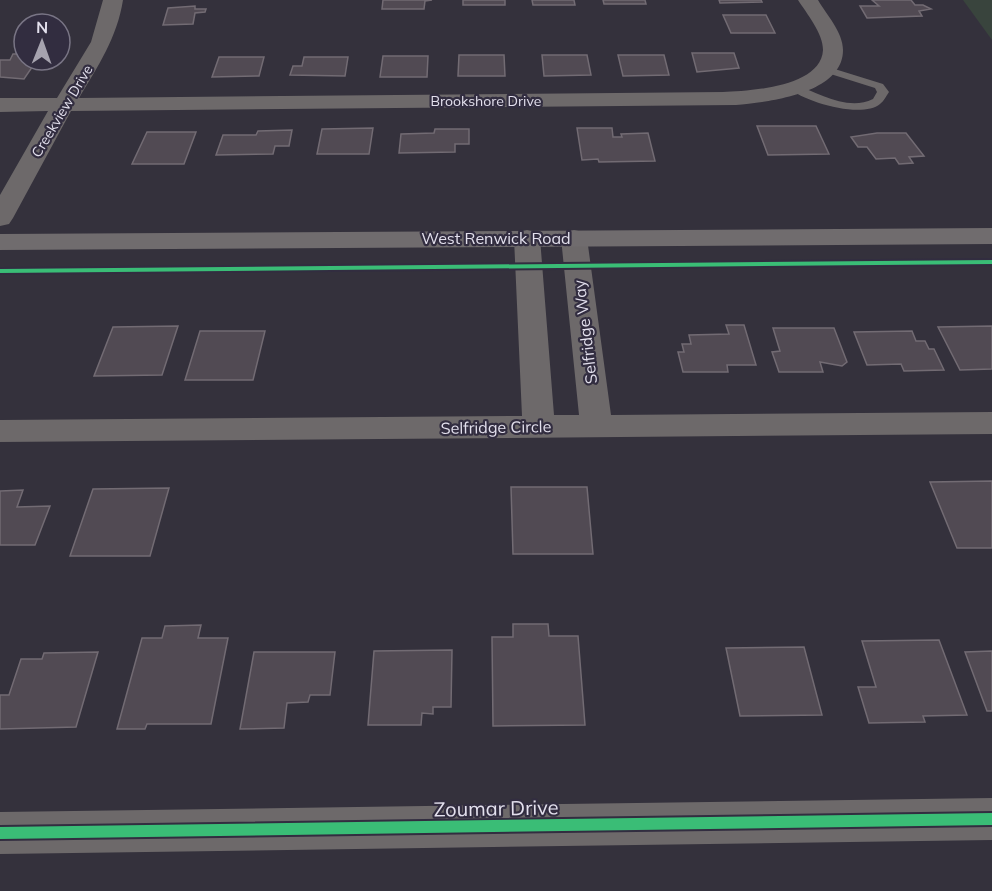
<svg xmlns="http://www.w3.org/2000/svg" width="992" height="891" font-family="Mulish,sans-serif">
  <rect width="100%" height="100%" fill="#34313c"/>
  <path fill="#39443d" d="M 963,0 L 992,0 L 992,40 Z"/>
  <g fill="#514a53" stroke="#726b73" stroke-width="1.5">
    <path d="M 383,0 L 432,0 L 425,1 L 424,9 L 382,9 Z"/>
    <rect x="463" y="0" width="42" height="5"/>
    <path d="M 532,0 L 574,0 L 575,5 L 533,5 Z"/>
    <path d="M 603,0 L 645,0 L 646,4 L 604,4 Z"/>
    <path d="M 719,0 L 761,0 L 762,2 L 720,3 Z"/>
    <path d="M 872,0 L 911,0 L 915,5 L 923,5 L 931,9 L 919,11 L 922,16 L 867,18 L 860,6 L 879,6 Z"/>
    <path d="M 195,6 L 195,9 L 206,9 L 205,12 L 195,13 L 193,24 L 163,25 L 168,8 Z"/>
    <path d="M 723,15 L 766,15 L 775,33 L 731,33 Z"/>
    <path d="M 692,53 L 734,53 L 739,68 L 697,72 Z"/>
    <path d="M 13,54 L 24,54 L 22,59 L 24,60 L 37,60 L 24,79 L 0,77 L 0,60 L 10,60 Z"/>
    <path d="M 459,55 L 504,55 L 505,76 L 458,76 Z"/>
    <path d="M 542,55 L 587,55 L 591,75 L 544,76 Z"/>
    <path d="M 618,55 L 664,55 L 669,75 L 623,76 Z"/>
    <path d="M 383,56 L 428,56 L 427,77 L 380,77 Z"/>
    <path d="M 219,57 L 264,57 L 259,76 L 212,77 Z"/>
    <path d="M 304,57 L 348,57 L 345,76 L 290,75 L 293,66 L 302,66 Z"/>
    <path d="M 757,126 L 816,126 L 829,154 L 768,155 Z"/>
    <path d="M 373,128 L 369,154 L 317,154 L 322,129 Z"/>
    <path d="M 577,128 L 612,128 L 613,137 L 622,137 L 621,134 L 648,133 L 655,161 L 599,162 L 598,159 L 582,160 Z"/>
    <path d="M 435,129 L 469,129 L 469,144 L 455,144 L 455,152 L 399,153 L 401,134 L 434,133 Z"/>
    <path d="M 292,130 L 289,146 L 275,146 L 273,154 L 216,155 L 223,135 L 256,135 L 258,131 Z"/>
    <path d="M 147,132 L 196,132 L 184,164 L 132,164 Z"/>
    <path d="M 877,133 L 906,133 L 924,156 L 909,157 L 913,163 L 899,164 L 895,158 L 876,159 L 867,147 L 858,147 L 851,137 Z"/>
    <path d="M 726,325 L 744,325 L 756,365 L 727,365 L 728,372 L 683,372 L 678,352 L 684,352 L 682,344 L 691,344 L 689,335 L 729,334 Z"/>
    <path d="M 178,326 L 162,375 L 94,376 L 113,327 Z"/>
    <path d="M 992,326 L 992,369 L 960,370 L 938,327 Z"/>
    <path d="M 773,328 L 834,328 L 847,362 L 842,366 L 820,362 L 823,372 L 779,372 L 772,352 L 780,351 Z"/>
    <path d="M 200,331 L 265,331 L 253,380 L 185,380 Z"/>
    <path d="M 912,331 L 916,341 L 925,341 L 929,349 L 934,349 L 944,370 L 904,371 L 901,364 L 867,365 L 854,332 Z"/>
    <path d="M 992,481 L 992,548 L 957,548 L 930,482 Z"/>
    <path d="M 511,487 L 587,487 L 593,554 L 513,554 Z"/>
    <path d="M 169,488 L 150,556 L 70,556 L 93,489 Z"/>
    <path d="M 23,490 L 17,507 L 50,506 L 35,545 L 0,545 L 0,491 Z"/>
    <path d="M 513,624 L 548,624 L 549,636 L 578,636 L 585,725 L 493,726 L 492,637 L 513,637 Z"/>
    <path d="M 201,625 L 198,638 L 228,638 L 211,724 L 147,724 L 145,729 L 117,729 L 142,638 L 162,638 L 165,626 Z"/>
    <path d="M 939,640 L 967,715 L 923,716 L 925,722 L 869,723 L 858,687 L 876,687 L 862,641 Z"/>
    <path d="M 804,647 L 822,715 L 740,716 L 726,648 Z"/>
    <path d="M 452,650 L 451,707 L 433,707 L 433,714 L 422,713 L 421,725 L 368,725 L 374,651 Z"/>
    <path d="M 992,651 L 992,711 L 987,711 L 965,652 Z"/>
    <path d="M 98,652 L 76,727 L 0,729 L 0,695 L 9,695 L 21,659 L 42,659 L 44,653 Z"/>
    <path d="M 254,652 L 335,652 L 330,695 L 310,695 L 308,702 L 287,703 L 284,728 L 240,729 Z"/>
  </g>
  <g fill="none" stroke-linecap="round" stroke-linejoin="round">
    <path fill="#6d696a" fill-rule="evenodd" d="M 825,66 L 883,84 L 889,92 C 886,96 884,101 880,104 C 862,119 804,102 789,88 L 794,85 C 819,92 847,112 873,99 L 877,92 L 875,88 L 821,71 L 821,67 Z"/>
    <g fill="#6d696a" fill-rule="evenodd">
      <path d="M 103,0 L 123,0 C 117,38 98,66 79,98 L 723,92 C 750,91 821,87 823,50 C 823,33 807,14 798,0 L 818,0 C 826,14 843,32 843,50 C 843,94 768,102 736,105 L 71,111 L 13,218 L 9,224 L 0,226 L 0,195 L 48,111 L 0,112 L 0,98 L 57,98 L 91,42 Z"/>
      <path d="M 527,230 L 536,232 L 540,238 L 554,415 L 579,415 L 561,238 L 565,232 L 574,230 L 583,232 L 587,238 L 611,415 L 992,412 L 992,434 L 0,442 L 0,420 L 522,416 L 514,238 L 518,232 Z"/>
      <path d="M 992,798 L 992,840 L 0,854 L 0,812 Z"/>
    </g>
    <path fill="#706c6e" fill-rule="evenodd" d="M 992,228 L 992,244 L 0,250 L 0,234 Z"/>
    <g stroke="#322d40" stroke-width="4">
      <g id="cycleway">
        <path d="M 992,260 L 992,264 L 0,273 L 0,269 Z"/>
        <path d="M 992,813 L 992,825 L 0,839 L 0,827 Z"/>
      </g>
    </g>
    <use href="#cycleway" fill="#3abd76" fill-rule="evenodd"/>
  </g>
  <g text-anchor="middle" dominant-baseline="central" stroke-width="4.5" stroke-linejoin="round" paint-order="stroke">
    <g font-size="14" fill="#e3e0ed" stroke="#322d40">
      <text x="486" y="101">Brookshore Drive</text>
      <text transform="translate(62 111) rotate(-59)">Creekview Drive</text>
    </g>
    <g font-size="16" fill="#e3e0ed" stroke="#322d40">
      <text x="496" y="238">West Renwick Road</text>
      <text transform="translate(585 332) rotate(-97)">Selfridge Way</text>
      <text transform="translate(496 427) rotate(-1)">Selfridge Circle</text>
    </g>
    <g font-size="20" fill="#e3e0ed" stroke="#322d40">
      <text transform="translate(496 808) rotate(-1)">Zoumar Drive</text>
    </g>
  </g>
  <g transform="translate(42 42) rotate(1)"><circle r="28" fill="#322d40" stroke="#797585" stroke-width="1.5"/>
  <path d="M0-4.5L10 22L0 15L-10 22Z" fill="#a6a3af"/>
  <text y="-9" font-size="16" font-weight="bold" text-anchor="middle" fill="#e3e0ed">N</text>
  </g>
</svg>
